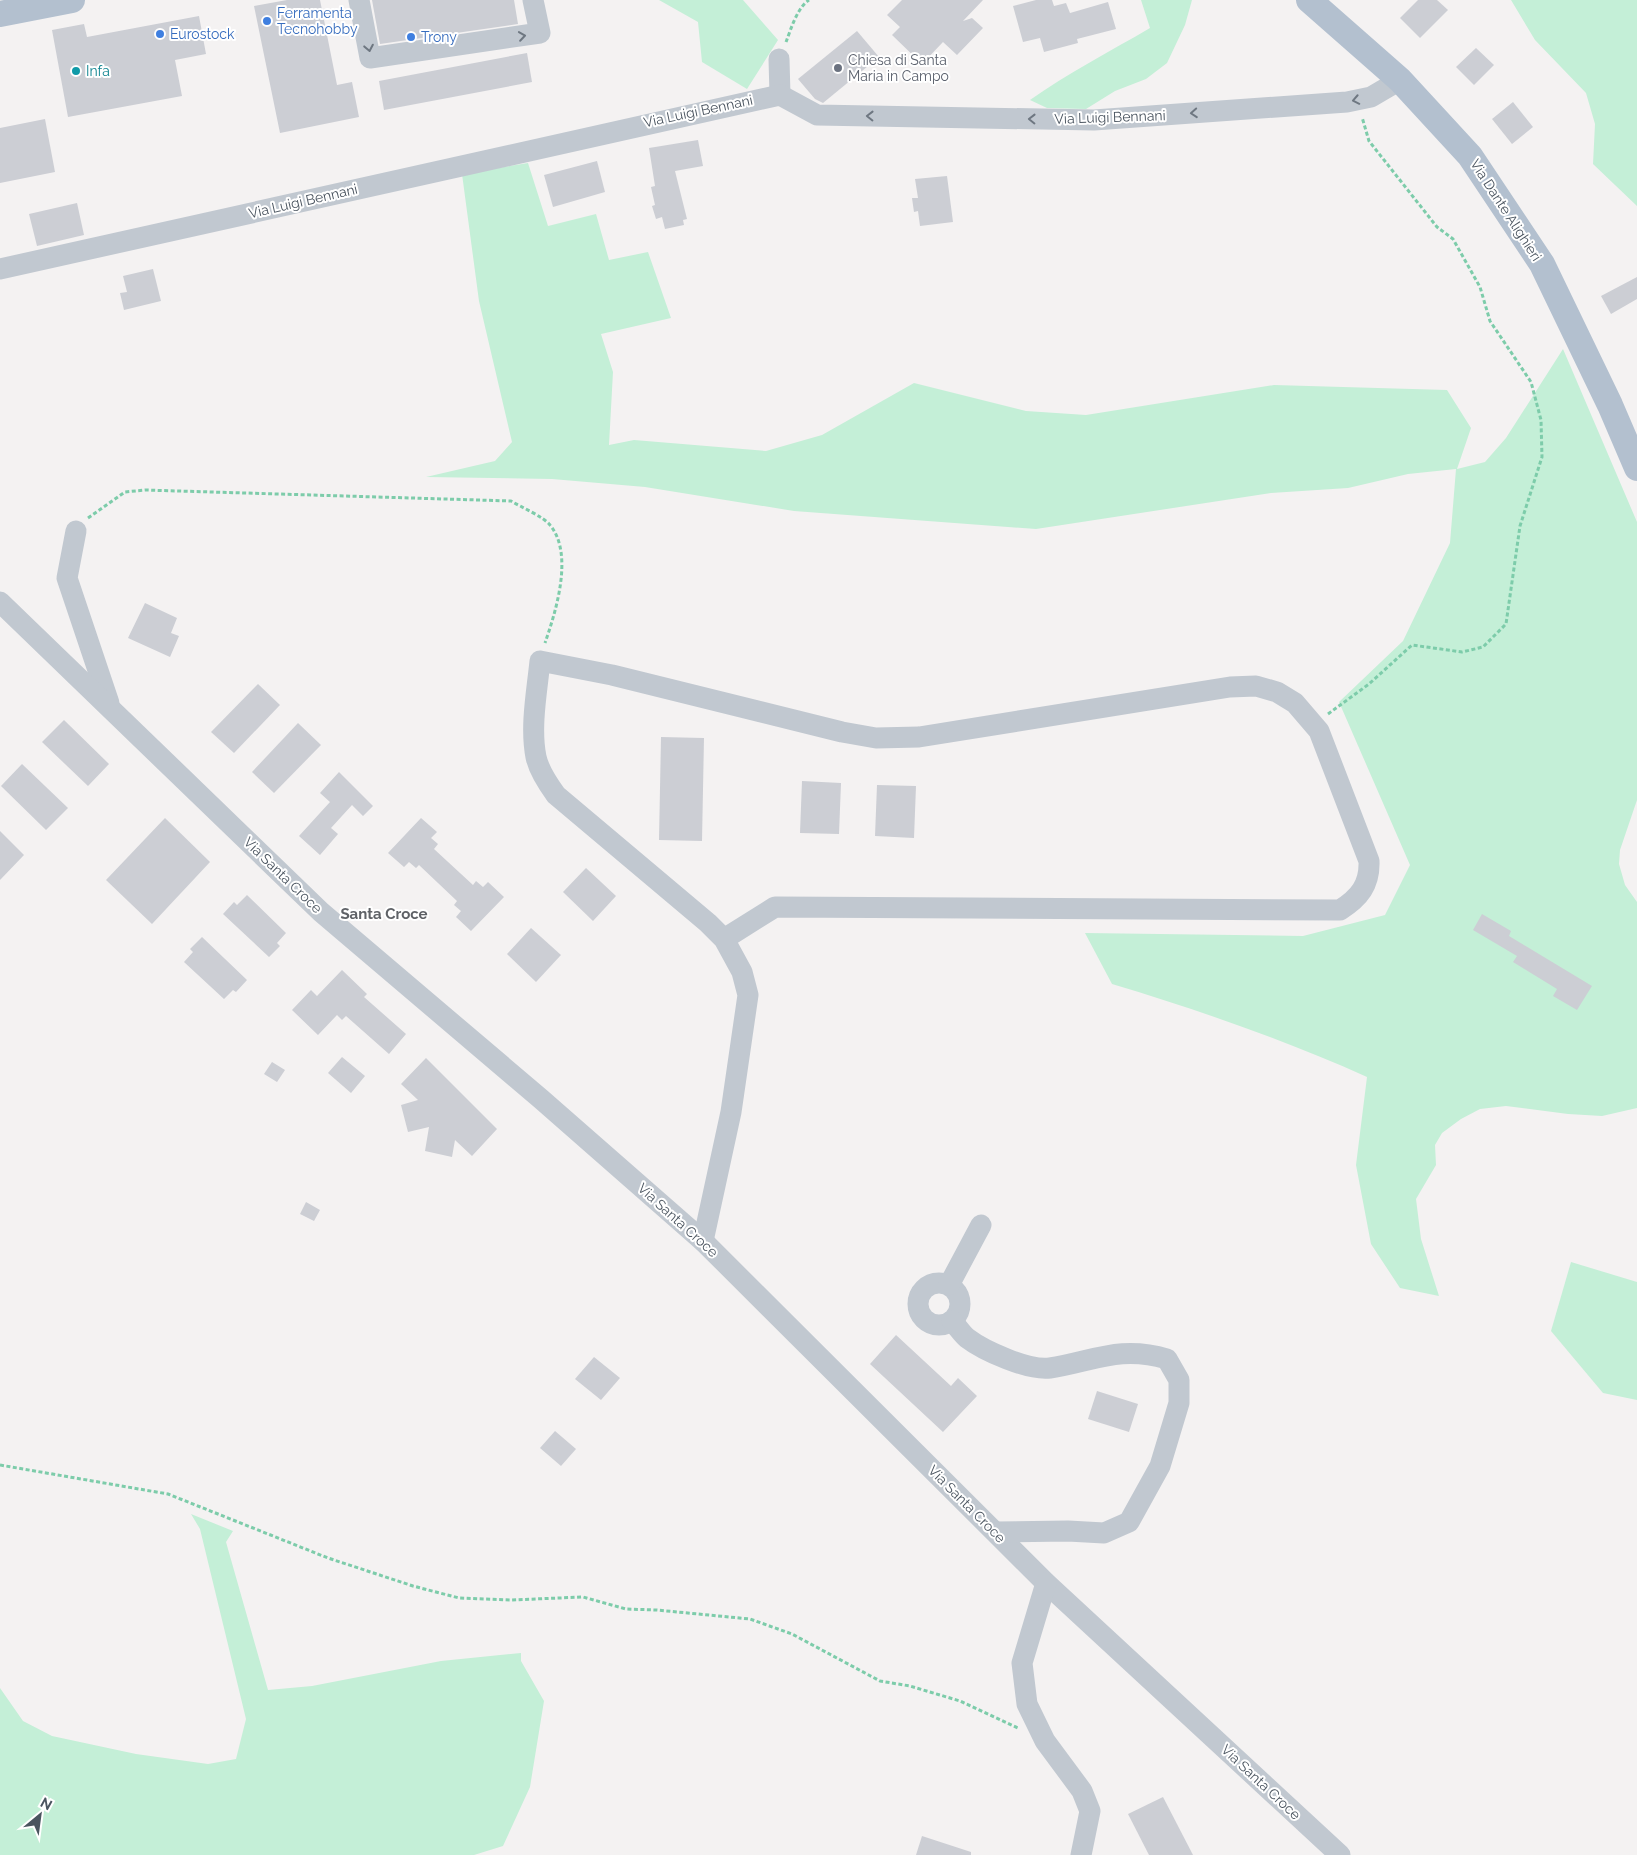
<svg xmlns="http://www.w3.org/2000/svg" width="1637" height="1855" font-family="Raleway,sans-serif">
  <rect width="100%" height="100%" fill="#f4f2f2"/>
  <g fill="#c4efd7">
    <path d="M 659,0 L 743,0 L 778,40 L 747,89 L 702,62 L 698,22 Z"/>
    <path d="M 1141,0 L 1192,0 L 1185,25 L 1167,63 L 1146,79 L 1115,91 L 1086,109 L 1047,108 L 1030,100 C 1068,73 1109,52 1150,28 Z"/>
    <path d="M 1511,0 L 1637,0 L 1637,206 L 1593,164 L 1595,124 L 1586,93 L 1535,40 Z"/>
    <path d="M 528,163 L 548,226 L 596,214 L 609,260 L 648,252 L 671,318 L 601,334 L 613,372 L 609,445 L 634,440 L 766,451 L 822,435 L 914,383 L 1026,411 L 1086,415 L 1274,385 L 1447,390 L 1471,428 L 1457,469 L 1485,462 L 1506,438 L 1563,349 L 1637,522 L 1637,800 L 1620,850 L 1619,864 L 1625,885 L 1637,902 L 1637,1108 L 1602,1116 L 1568,1114 L 1506,1106 L 1480,1109 L 1461,1119 L 1442,1133 L 1435,1145 L 1436,1165 L 1416,1199 L 1421,1239 L 1439,1296 L 1400,1288 L 1371,1244 L 1356,1165 L 1367,1077 C 1284,1040 1199,1010 1112,984 L 1085,933 L 1303,936 L 1385,915 L 1410,865 L 1339,702 L 1403,641 L 1450,543 L 1456,469 L 1408,474 L 1348,488 L 1271,493 L 1036,529 L 794,511 L 645,487 L 552,479 L 426,477 L 495,461 L 512,442 L 479,301 L 462,174 Z"/>
    <path d="M 1571,1262 L 1637,1282 L 1637,1400 L 1603,1393 L 1551,1331 Z"/>
    <path d="M 191,1514 L 233,1531 L 226,1542 L 268,1690 L 312,1686 L 441,1661 L 521,1653 L 521,1661 L 544,1701 L 530,1787 L 503,1846 L 474,1855 L 0,1855 L 0,1688 L 23,1721 L 52,1736 L 136,1754 L 208,1764 L 236,1759 L 246,1719 L 200,1529 Z"/>
  </g>
  <g fill="#ccced4">
    <path d="M 287,0 L 320,0 L 337,85 L 352,82 L 359,117 L 280,133 L 254,6 Z"/>
    <path d="M 372,0 L 514,0 L 518,24 L 380,44 Z"/>
    <path d="M 902,0 L 983,0 L 963,21 L 972,18 L 983,28 L 957,55 L 943,42 L 922,64 L 892,35 L 900,27 L 887,15 Z"/>
    <path d="M 1036,0 L 1052,0 L 1054,6 L 1066,3 L 1070,13 L 1108,2 L 1116,29 L 1077,39 L 1078,43 L 1044,52 L 1040,38 L 1023,42 L 1013,6 Z"/>
    <path d="M 1418,0 L 1437,0 L 1448,10 L 1420,38 L 1400,18 Z"/>
    <path d="M 199,16 L 206,54 L 175,60 L 182,96 L 68,117 L 52,30 L 84,24 L 87,37 Z"/>
    <path d="M 857,31 L 879,57 L 823,103 L 815,99 L 798,79 Z"/>
    <path d="M 1476,48 L 1494,65 L 1474,85 L 1456,67 Z"/>
    <path d="M 527,53 L 532,82 L 384,110 L 379,81 Z"/>
    <path d="M 1513,102 L 1533,127 L 1512,144 L 1492,119 Z"/>
    <path d="M 45,119 L 55,172 L 0,183 L 0,128 Z"/>
    <path d="M 698,140 L 703,166 L 675,171 L 687,219 L 683,220 L 684,225 L 665,229 L 662,217 L 656,219 L 652,206 L 655,205 L 651,187 L 655,186 L 649,148 Z"/>
    <path d="M 597,161 L 605,192 L 553,207 L 544,175 Z"/>
    <path d="M 947,176 L 953,222 L 920,226 L 918,211 L 914,212 L 912,198 L 918,198 L 915,179 Z"/>
    <path d="M 77,203 L 84,235 L 37,246 L 29,214 Z"/>
    <path d="M 153,269 L 161,301 L 124,310 L 120,293 L 127,292 L 123,276 Z"/>
    <path d="M 1637,277 L 1637,299 L 1611,314 L 1601,296 Z"/>
    <path d="M 145,603 L 177,618 L 171,633 L 179,636 L 170,657 L 128,638 Z"/>
    <path d="M 258,684 L 280,705 L 234,753 L 211,732 Z"/>
    <path d="M 64,720 L 109,764 L 88,786 L 42,742 Z"/>
    <path d="M 298,723 L 321,745 L 274,793 L 252,772 Z"/>
    <path d="M 661,737 L 704,738 L 702,841 L 659,840 Z"/>
    <path d="M 22,764 L 68,808 L 46,830 L 1,786 Z"/>
    <path d="M 339,772 L 373,806 L 363,816 L 352,805 L 331,828 L 338,834 L 320,855 L 299,836 L 330,802 L 320,793 Z"/>
    <path d="M 802,781 L 841,783 L 839,834 L 800,833 Z"/>
    <path d="M 877,785 L 916,786 L 914,838 L 875,836 Z"/>
    <path d="M 165,818 L 210,862 L 152,924 L 106,880 Z"/>
    <path d="M 421,818 L 437,832 L 431,838 L 438,844 L 434,849 L 473,885 L 476,881 L 483,887 L 488,882 L 504,897 L 471,931 L 456,917 L 461,911 L 454,905 L 457,901 L 419,865 L 416,868 L 409,862 L 404,867 L 388,853 Z"/>
    <path d="M 0,831 L 24,855 L 0,880 Z"/>
    <path d="M 586,868 L 616,896 L 593,921 L 563,892 Z"/>
    <path d="M 247,895 L 286,933 L 277,943 L 280,946 L 269,957 L 223,914 L 234,902 L 237,905 Z"/>
    <path d="M 1482,914 L 1511,931 L 1509,936 L 1592,986 L 1577,1010 L 1553,996 L 1557,989 L 1513,962 L 1517,956 L 1473,930 Z"/>
    <path d="M 531,928 L 561,955 L 536,982 L 507,954 Z"/>
    <path d="M 202,937 L 247,980 L 236,992 L 233,990 L 224,999 L 184,962 L 193,952 L 190,949 Z"/>
    <path d="M 342,970 L 367,994 L 364,997 L 406,1034 L 389,1054 L 346,1016 L 342,1020 L 337,1015 L 318,1035 L 292,1010 L 311,990 L 317,996 Z"/>
    <path d="M 342,1057 L 365,1076 L 351,1093 L 328,1073 Z"/>
    <path d="M 426,1058 L 497,1129 L 472,1156 L 455,1140 L 452,1157 L 425,1151 L 429,1127 L 408,1132 L 401,1105 L 418,1100 L 401,1084 Z"/>
    <path d="M 272,1062 L 285,1070 L 277,1082 L 264,1074 Z"/>
    <path d="M 306,1202 L 320,1210 L 314,1221 L 300,1214 Z"/>
    <path d="M 896,1335 L 951,1386 L 958,1378 L 977,1396 L 943,1432 L 870,1364 Z"/>
    <path d="M 594,1357 L 620,1378 L 601,1400 L 575,1379 Z"/>
    <path d="M 1097,1391 L 1138,1404 L 1129,1432 L 1088,1419 Z"/>
    <path d="M 555,1431 L 576,1449 L 561,1466 L 540,1448 Z"/>
    <path d="M 1163,1797 L 1193,1855 L 1149,1855 L 1128,1814 Z"/>
    <path d="M 922,1836 L 971,1852 L 971,1855 L 916,1855 Z"/>
  </g>
  <g fill="none" stroke-linecap="round" stroke-linejoin="round">
    <g stroke="#7dccaa" stroke-width="3" stroke-dasharray="4 2.5" stroke-linecap="butt">
      <path d="M 786,42 C 791,29 797,8 809,0"/>
      <path d="M 88,518 L 125,492 L 145,490 L 511,501 C 521,507 544,517 550,525 C 574,554 556,611 545,643"/>
      <path d="M 1328,714 L 1369,684 L 1412,645 L 1462,652 L 1483,647 L 1506,624 L 1520,526 L 1542,457 L 1541,420 L 1531,382 L 1490,321 L 1480,287 L 1453,239 L 1437,227 L 1369,141 L 1362,117"/>
      <path d="M 0,1465 L 168,1494 L 328,1558 L 413,1586 L 459,1598 L 511,1600 L 583,1597 L 626,1609 L 657,1610 L 750,1619 L 792,1634 L 880,1681 L 910,1686 L 960,1701 L 1018,1728"/>
    </g>
    <g stroke="#c1c8d0" stroke-width="21">
      <path d="M 359,0 L 370,58 L 540,33 L 533,0"/>
      <path d="M 779,59 L 780,95"/>
      <path d="M 0,269 L 780,95 L 817,115 L 1094,120 L 1347,102 L 1371,97 L 1400,80"/>
      <path d="M 76,531 L 67,578 L 109,703"/>
      <path d="M 0,602 L 321,912 L 541,1099 L 703,1241 L 1046,1583 L 1340,1855"/>
      <path d="M 703,1241 L 731,1112 L 748,995 L 742,972 L 724,939 L 708,923 L 556,795 C 548,784 539,771 536,757 C 530,727 537,691 540,661 L 612,675 L 842,732 L 876,738 L 919,737 L 1230,687 L 1256,686 L 1277,692 L 1295,703 L 1319,731 L 1369,861 C 1370,885 1359,898 1340,910 L 775,907 L 724,939"/>
      <circle cx="939" cy="1304" r="21"/>
      <path d="M 949,1285 L 981,1225"/>
      <path d="M 952,1321 C 957,1326 962,1334 967,1338 C 984,1351 1029,1371 1050,1368 C 1094,1361 1120,1345 1167,1359 L 1179,1380 L 1179,1403 L 1160,1466 L 1129,1522 L 1104,1533 L 1068,1531 L 996,1532"/>
      <path d="M 1046,1583 L 1022,1663 L 1027,1704 L 1045,1741 L 1082,1791 L 1090,1811 L 1081,1855"/>
    </g>
    <g stroke="#b3c0cf" stroke-width="26">
      <path d="M 1309,0 L 1400,80 L 1470,156 L 1542,264 L 1610,405 L 1637,468"/>
      <path d="M 0,14 L 72,0"/>
    </g>
  </g>
  <defs><path id="oneway-chevron" d="M-2-3.5L2.5 0L-2 3.5" fill="none" stroke-width="1.6" stroke-linecap="round" stroke-linejoin="round" transform="scale(1.25)"/></defs>
  <g stroke="#6e7781">
    <use href="#oneway-chevron" transform="translate(522 36) rotate(-8)"/>
    <use href="#oneway-chevron" transform="translate(369 48) rotate(79)"/>
    <use href="#oneway-chevron" transform="translate(1356 100) rotate(169)"/>
    <use href="#oneway-chevron" transform="translate(1194 113) rotate(176)"/>
    <use href="#oneway-chevron" transform="translate(870 116) rotate(-179)"/>
    <use href="#oneway-chevron" transform="translate(1032 119) rotate(-179)"/>
  </g>
  <g fill="#3f7fe0" stroke="#fff" stroke-width="2">
    <circle cx="267" cy="21" r="5"/>
    <circle cx="160" cy="34" r="5"/>
    <circle cx="411" cy="37" r="5"/>
  </g>
  <circle fill="#6b7280" stroke="#fff" stroke-width="2" cx="838" cy="68" r="5"/>
  <circle fill="#0f9aa8" stroke="#fff" stroke-width="2" cx="76" cy="71" r="5"/>
  <g text-anchor="middle" dominant-baseline="central" stroke-width="4" stroke-linejoin="round" paint-order="stroke">
    <g font-size="14" fill="#366cbe" stroke="#fff" text-anchor="start">
      <text x="277" y="13">Ferramenta<tspan x="277" dy="16">Tecnohobby</tspan></text>
      <text x="170" y="34">Eurostock</text>
      <text x="421" y="37">Trony</text>
    </g>
    <g font-size="14" fill="#5b616d" stroke="#fff" text-anchor="start">
      <text x="848" y="60">Chiesa di Santa<tspan x="848" dy="16">Maria in Campo</tspan></text>
    </g>
    <g font-size="14" fill="#0d838f" stroke="#fff" text-anchor="start">
      <text x="86" y="71">Infa</text>
    </g>
    <g font-size="14" fill="#4a545f" stroke="#fff">
      <text transform="translate(698 111) rotate(-12)">Via Luigi Bennani</text>
      <text transform="translate(1110 117) rotate(-2)">Via Luigi Bennani</text>
      <text transform="translate(303 201) rotate(-13)">Via Luigi Bennani</text>
      <text transform="translate(1506 210) rotate(57)">Via Dante Alighieri</text>
      <text transform="translate(283 875) rotate(44)">Via Santa Croce</text>
      <text transform="translate(678 1220) rotate(42)">Via Santa Croce</text>
      <text transform="translate(967 1504) rotate(45)">Via Santa Croce</text>
      <text transform="translate(1261 1782) rotate(43)">Via Santa Croce</text>
    </g>
    <g font-size="15" font-weight="bold" fill="#5f6267" stroke="#fff">
      <text x="384" y="914">Santa Croce</text>
    </g>
  </g>
  <g transform="translate(40 1815) rotate(29)" stroke="#ffffff" stroke-width="4" paint-order="stroke">
  <path d="M0-4L9 19L0 12L-9 19Z" fill="#4a545f"/>
  <text y="-8" font-size="14" font-weight="bold" text-anchor="middle" fill="#4a545f">N</text>
  </g>
</svg>
